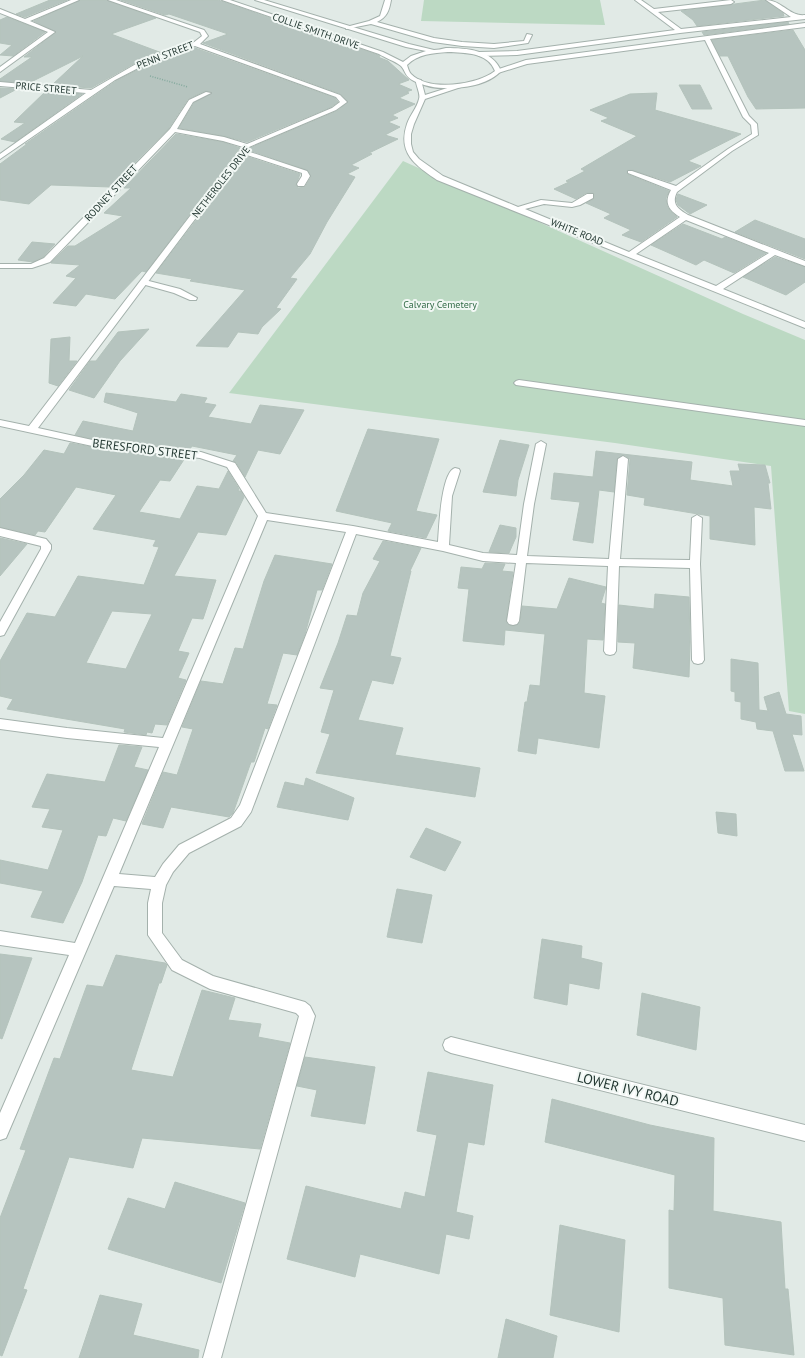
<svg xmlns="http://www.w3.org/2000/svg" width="805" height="1358" font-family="'PT Sans',sans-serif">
  <rect width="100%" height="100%" fill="#e1eae6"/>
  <g fill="#bcd9c3">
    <path d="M 424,0 L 600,0 L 605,25 L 421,21 Z"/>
    <path d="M 403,161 L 743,314 L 805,340 L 805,714 L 789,711 L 771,466 L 615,443 L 229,393 Z"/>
  </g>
  <g fill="#b6c4bf" stroke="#b4c3bc" fill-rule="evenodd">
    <path d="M 50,0 L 67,0 L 25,17 L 16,14 Z"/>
    <path d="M 80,0 L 107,0 L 156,18 L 111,34 L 162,53 L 135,63 L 91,88 L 52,85 L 83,56 L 29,83 L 0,81 L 0,79 L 32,57 L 24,57 L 56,32 L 34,21 Z"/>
    <path d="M 121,0 L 218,0 L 378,55 L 380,56 L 378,57 L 388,61 L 409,80 L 398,84 L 412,90 L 406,92 L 409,93 L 399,98 L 415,104 L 392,115 L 398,118 L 388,122 L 400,127 L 385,135 L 398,139 L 369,153 L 372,154 L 351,165 L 359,168 L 347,174 L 355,177 L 327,222 L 310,254 L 290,278 L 297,279 L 276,308 L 281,309 L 262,327 L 258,334 L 238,332 L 228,347 L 196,346 L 245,290 L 190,281 L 192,279 L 156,273 L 245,156 L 300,174 L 296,185 L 298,188 L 305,187 L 311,177 L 307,170 L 249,150 L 250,148 L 337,111 L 348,102 L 341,94 L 203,43 L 228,34 L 169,14 L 165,15 Z"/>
    <path d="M 765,0 L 783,13 L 784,16 L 697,26 L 693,20 L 681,11 Z"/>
    <path d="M 7,17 L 45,32 L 13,56 L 0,55 L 12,45 L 0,43 L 0,20 Z"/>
    <path d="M 788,22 L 789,24 L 704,35 L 702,32 Z"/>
    <path d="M 793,30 L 805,50 L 805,108 L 756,109 L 748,97 L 728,56 L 720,56 L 712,40 Z"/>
    <path d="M 195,48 L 335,98 L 338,102 L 331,107 L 247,142 L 224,136 L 179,128 L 194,103 L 212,93 L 211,92 L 205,91 L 188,99 L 169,128 L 111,187 L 51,185 L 29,204 L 0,200 L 0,164 L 27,144 L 25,144 L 116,81 L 149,64 Z"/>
    <path d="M 679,85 L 700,85 L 712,109 L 692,109 Z"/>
    <path d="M 0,88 L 17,89 L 0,98 Z"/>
    <path d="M 46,91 L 82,94 L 15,142 L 1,139 L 25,123 L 14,122 Z"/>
    <path d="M 657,93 L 655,110 L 741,134 L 688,161 L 701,166 L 670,182 L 632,170 L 627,170 L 627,174 L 669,191 L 666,198 L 667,206 L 671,212 L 677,217 L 641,242 L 622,235 L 631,230 L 604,218 L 611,214 L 586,203 L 594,199 L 594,193 L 586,193 L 576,199 L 554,189 L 569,182 L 566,181 L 585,171 L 581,169 L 637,136 L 601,121 L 609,118 L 590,110 L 630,94 Z"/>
    <path d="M 176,134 L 223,142 L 240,148 L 146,272 L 142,271 L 115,299 L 86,294 L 76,306 L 53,303 L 76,278 L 66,276 L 80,265 L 51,263 L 68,246 L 75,246 L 123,216 L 104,213 L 131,188 L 124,188 Z"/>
    <path d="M 678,194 L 707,205 L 690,214 L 678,205 L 676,200 Z"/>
    <path d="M 755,220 L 805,239 L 805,259 L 735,232 Z"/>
    <path d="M 683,224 L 722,239 L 725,237 L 766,253 L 734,273 L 704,260 L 696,265 L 651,245 Z"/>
    <path d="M 32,242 L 55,244 L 43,257 L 33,262 L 18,260 Z"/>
    <path d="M 775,257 L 805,267 L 805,282 L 786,295 L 743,277 Z"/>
    <path d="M 149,329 L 120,361 L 94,398 L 69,390 L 90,361 L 96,361 L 118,332 Z"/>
    <path d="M 70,337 L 69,361 L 77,361 L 58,386 L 49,383 L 51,339 Z"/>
    <path d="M 106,393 L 176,402 L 181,394 L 207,398 L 204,403 L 216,405 L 208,417 L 251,424 L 260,405 L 304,410 L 280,454 L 258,450 L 245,477 L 236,462 L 233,461 L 237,455 L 192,446 L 190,449 L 97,440 L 75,435 L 83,421 L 133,431 L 138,413 L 104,402 Z"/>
    <path d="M 368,429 L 439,439 L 416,511 L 437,515 L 426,538 L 388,531 L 392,523 L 336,511 Z"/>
    <path d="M 500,440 L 529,445 L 518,480 L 516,496 L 483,492 Z"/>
    <path d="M 70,443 L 97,448 L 185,458 L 170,481 L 160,480 L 139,512 L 180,519 L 197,486 L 219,489 L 228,471 L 239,489 L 238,491 L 241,491 L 244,497 L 226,535 L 198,532 L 174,576 L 216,580 L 203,619 L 192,618 L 178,651 L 189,653 L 178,678 L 186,680 L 167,725 L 155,724 L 152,733 L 147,732 L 146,735 L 124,732 L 125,729 L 7,709 L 13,699 L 0,696 L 0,661 L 27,613 L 55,617 L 78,576 L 144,585 L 159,547 L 153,546 L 156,540 L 93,529 L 116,495 L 76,487 L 45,532 L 38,531 L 35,535 L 0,527 L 0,499 L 24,475 L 44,450 L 64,454 ZM 112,611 L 152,614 L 126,669 L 86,663 Z"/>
    <path d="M 596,451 L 692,462 L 690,480 L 733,486 L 730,471 L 740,471 L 738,464 L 765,465 L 770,483 L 768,483 L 771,509 L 754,507 L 755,545 L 710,539 L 710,516 L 644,505 L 645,498 L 627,495 L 630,459 L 624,455 L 617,459 L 614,492 L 599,490 L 593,543 L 573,540 L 580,502 L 551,499 L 554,473 L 593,477 Z"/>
    <path d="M 500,525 L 516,528 L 516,537 L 509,553 L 489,552 Z"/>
    <path d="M 0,538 L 27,544 L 0,576 Z"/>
    <path d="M 383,541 L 421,548 L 410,571 L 411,571 L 390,656 L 401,658 L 393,684 L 372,680 L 358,720 L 403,728 L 395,755 L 480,768 L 475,797 L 316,773 L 330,734 L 321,732 L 334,690 L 320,688 L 338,643 L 347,615 L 357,616 L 363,593 L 380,561 L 373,559 Z"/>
    <path d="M 275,555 L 332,564 L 322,590 L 317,590 L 305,634 L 297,655 L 283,653 L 267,704 L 277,705 L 268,729 L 265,728 L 254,762 L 251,762 L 233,813 L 229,817 L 171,807 L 163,828 L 142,824 L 163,772 L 177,775 L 193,729 L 182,727 L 201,681 L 223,684 L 235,648 L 243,649 L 264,581 Z"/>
    <path d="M 485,563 L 505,564 L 502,571 L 513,572 L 506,621 L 508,625 L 513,626 L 517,625 L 520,622 L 522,606 L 557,609 L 569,578 L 606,587 L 601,603 L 605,604 L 603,640 L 587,639 L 584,693 L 605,696 L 599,748 L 538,738 L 536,754 L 518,751 L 525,702 L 527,702 L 530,685 L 540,686 L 545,634 L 505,630 L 504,645 L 463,641 L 469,589 L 458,588 L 461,567 L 482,569 Z"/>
    <path d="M 655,594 L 689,597 L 690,642 L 689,677 L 633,668 L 635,643 L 618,642 L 619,605 L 654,609 Z"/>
    <path d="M 731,659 L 758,663 L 759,710 L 768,711 L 764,697 L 779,692 L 786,714 L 801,716 L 802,735 L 792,734 L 804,771 L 785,771 L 773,731 L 757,729 L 756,722 L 741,719 L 741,702 L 735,701 L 735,692 L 731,691 Z"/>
    <path d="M 119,745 L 142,747 L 134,767 L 148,770 L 126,821 L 113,818 L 106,836 L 98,835 L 82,882 L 63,923 L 31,917 L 43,891 L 0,883 L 0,860 L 48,870 L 63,830 L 42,827 L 50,809 L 32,807 L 47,774 L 105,782 Z"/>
    <path d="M 306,778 L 354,798 L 348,820 L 277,807 L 285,782 L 304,786 Z"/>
    <path d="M 716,812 L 736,814 L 737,836 L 718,833 Z"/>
    <path d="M 426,828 L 461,842 L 445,871 L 410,857 Z"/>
    <path d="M 397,889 L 432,895 L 422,943 L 387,937 Z"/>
    <path d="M 542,939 L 582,946 L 581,958 L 602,963 L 599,989 L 569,983 L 567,1005 L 534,998 Z"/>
    <path d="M 0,954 L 32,958 L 2,1039 L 0,1038 Z"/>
    <path d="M 116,955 L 165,963 L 167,965 L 161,983 L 159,983 L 131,1070 L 173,1077 L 202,990 L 235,998 L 228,1020 L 261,1024 L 258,1037 L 290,1043 L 260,1149 L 142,1138 L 133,1168 L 69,1157 L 23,1289 L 27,1290 L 2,1356 L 0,1355 L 0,1218 L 26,1150 L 20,1149 L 54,1058 L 60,1059 L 87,985 L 103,987 Z"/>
    <path d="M 642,993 L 700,1007 L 696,1050 L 637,1035 Z"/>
    <path d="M 305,1057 L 375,1067 L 365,1124 L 311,1116 L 317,1090 L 297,1086 Z"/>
    <path d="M 428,1072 L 493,1085 L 484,1145 L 468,1142 L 456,1212 L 473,1216 L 469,1239 L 446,1234 L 439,1274 L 360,1254 L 355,1277 L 287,1259 L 306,1186 L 401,1209 L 405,1192 L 425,1197 L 437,1135 L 417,1131 Z"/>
    <path d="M 552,1099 L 650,1125 L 714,1138 L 713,1211 L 781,1222 L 785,1289 L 788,1289 L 794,1355 L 725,1345 L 723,1298 L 669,1288 L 669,1210 L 674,1211 L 675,1175 L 545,1142 Z"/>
    <path d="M 175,1182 L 245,1203 L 221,1283 L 108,1249 L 128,1198 L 165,1209 Z"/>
    <path d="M 560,1225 L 625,1240 L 619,1332 L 550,1315 Z"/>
    <path d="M 100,1295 L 142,1304 L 133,1335 L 199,1350 L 198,1358 L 79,1358 Z"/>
    <path d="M 506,1319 L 557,1336 L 553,1358 L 498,1358 Z"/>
  </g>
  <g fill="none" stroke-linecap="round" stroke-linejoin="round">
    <g stroke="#a4b1ac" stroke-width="2">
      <g id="service">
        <path d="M 385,0 L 391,0 C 389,11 387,17 377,22 L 434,38 L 462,42 L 494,44 L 524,41 L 527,34 L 532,35 L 528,43 L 494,48 L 462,46 L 433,42 L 371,24 L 346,29 L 346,27 L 369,21 L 380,16 Z"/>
        <path d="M 142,280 L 145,280 L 180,289 L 197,298 L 196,300 L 190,300 L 174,293 L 142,284 Z"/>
        <path d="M 519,380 L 805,420 L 805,426 L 516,385 L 514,383 L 516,381 Z"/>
      </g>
    </g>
    <g stroke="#a4b1ac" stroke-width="2">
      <g id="minor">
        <path d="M 71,0 L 79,0 L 30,21 L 55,32 L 0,72 L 0,67 L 48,32 L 0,13 L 0,9 L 25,19 Z"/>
        <path d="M 108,0 L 116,0 L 204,30 L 208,36 L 200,44 L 340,95 L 347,102 L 336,110 L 249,147 L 247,151 L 307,171 L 310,176 L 304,186 L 298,186 L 297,184 L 302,176 L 302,173 L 244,154 L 38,428 L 97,441 L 201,452 L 235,463 L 266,513 L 353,526 L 438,542 C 439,529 441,472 455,468 L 459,469 L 460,471 L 452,496 L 449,545 L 483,553 L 517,555 L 524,504 L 536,444 L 541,441 L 546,444 L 534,504 L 527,556 L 609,559 L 618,459 L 623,456 L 628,459 L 620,559 L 690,560 L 692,518 L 697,515 L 702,518 L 700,564 L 704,660 L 702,663 L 698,664 L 694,663 L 692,660 L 690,568 L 619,566 L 616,651 L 614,654 L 610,655 L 606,654 L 604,651 L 608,566 L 526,563 L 519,621 L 517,624 L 513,625 L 509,624 L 507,621 L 516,563 L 483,561 L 443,551 L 356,534 L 251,812 L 241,826 L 189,853 L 173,872 L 166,885 L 162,903 L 162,933 L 182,960 L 213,976 L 305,1002 L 310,1006 L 315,1016 L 221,1358 L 203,1358 L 299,1016 L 296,1013 L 210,989 L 172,970 L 148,935 L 148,903 L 151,889 L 114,886 L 6,1138 L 0,1140 L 0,1113 L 69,955 L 0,945 L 0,931 L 75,943 L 159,747 L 67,738 L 0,729 L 0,719 L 67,728 L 163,738 L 258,516 L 227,467 L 200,458 L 97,447 L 0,426 L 0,420 L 29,426 L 243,147 L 223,141 L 175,132 L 50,262 L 32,268 L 0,268 L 0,264 L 31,264 L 44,258 L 170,129 L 189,100 L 206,92 L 211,93 L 193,102 L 177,129 L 224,137 L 247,144 L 332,108 L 340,102 L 336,97 L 195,46 L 148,63 L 115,80 L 0,159 L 0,154 L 86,93 L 0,86 L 0,82 L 91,90 L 136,64 L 193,43 L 202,36 L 200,32 ZM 267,520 L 346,532 L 240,805 L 231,818 L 179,845 L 163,864 L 155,877 L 119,874 Z"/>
        <path d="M 635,0 L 641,0 L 654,9 L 731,0 L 734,2 L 731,4 L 658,12 L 681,29 L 791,17 L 766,0 C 781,0 790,17 805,15 L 805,19 L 680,33 L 517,55 L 479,56 L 476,54 L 479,52 L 517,51 L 675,30 Z"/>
        <path d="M 805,23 L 805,27 L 710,39 L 749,116 L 757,124 L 758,135 L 732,151 L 677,192 C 671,204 678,209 688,215 L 805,261 L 805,266 L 775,255 L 723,289 L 805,322 L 805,328 L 437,180 C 416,166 397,153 407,124 C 410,115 417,108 419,99 C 421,93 415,85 416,79 L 421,80 L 425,95 L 457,85 L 461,85 L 461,87 L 425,99 L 414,124 L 411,134 L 411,144 L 413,152 L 419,159 L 443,176 L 518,207 L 541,200 L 572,203 L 587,194 L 593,194 L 593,198 L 580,205 L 572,207 L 544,204 L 525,209 L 629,252 L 680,217 C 668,210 664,202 671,190 L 628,173 L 628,171 L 632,171 L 676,186 L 728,149 L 752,134 L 751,125 L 743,117 L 705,40 L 527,64 L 498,73 L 495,71 L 496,70 L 526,60 ZM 686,220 L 769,253 L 716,286 L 636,254 Z"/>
        <path d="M 0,528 L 46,539 L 51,545 L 51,549 L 4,635 L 0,636 L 0,622 L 41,549 L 41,546 L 0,536 Z"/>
        <path d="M 451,1037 L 805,1125 L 805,1141 L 451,1053 L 445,1050 L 443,1045 L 445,1040 Z"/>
      </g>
    </g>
    <g stroke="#a4b1ac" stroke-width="2">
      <path id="tertiary" d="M 222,0 L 230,0 L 383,52 L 403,62 L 411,56 L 426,51 L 406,47 L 255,0 L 264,0 L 409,44 C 417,46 426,48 434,50 C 437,50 442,49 446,48 C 467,48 493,50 501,71 C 484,90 436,93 414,81 C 404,76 406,71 401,66 C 395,61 385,58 379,54 ZM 448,52 C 465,53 488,52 495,71 C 477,85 429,92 411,74 C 409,72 408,68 407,65 C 418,54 433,53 448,52 Z"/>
    </g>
    <path stroke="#84aa9e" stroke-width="1.5" stroke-dasharray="1 1.5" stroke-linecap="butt" d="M 150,76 L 188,87"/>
    <use href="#service" fill="#fff" fill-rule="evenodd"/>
    <use href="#minor" fill="#fff" fill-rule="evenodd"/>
    <use href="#tertiary" fill="#fff" fill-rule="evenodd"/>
  </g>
  <g text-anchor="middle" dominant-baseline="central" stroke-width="4" stroke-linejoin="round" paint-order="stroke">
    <g font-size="10" fill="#233832" stroke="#f1f7f4">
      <text transform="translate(316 31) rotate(19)">COLLIE SMITH DRIVE</text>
      <text transform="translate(165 55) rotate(-21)">PENN STREET</text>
      <text transform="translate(46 88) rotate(5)">PRICE STREET</text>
      <text transform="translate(221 182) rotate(-52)">NETHEROLES DRIVE</text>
      <text transform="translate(111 193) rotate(-47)">RODNEY STREET</text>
      <text transform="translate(577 232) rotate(22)">WHITE ROAD</text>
    </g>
    <g font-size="10" fill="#326b47" stroke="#f1f7f4">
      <text x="440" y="304">Calvary Cemetery</text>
    </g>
    <g font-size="12" fill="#233832" stroke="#f1f7f4">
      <text transform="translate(145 449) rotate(7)">BERESFORD STREET</text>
    </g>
    <g font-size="14" fill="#233832" stroke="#f1f7f4">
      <text transform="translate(628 1089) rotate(14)">LOWER IVY ROAD</text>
    </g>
  </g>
</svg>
